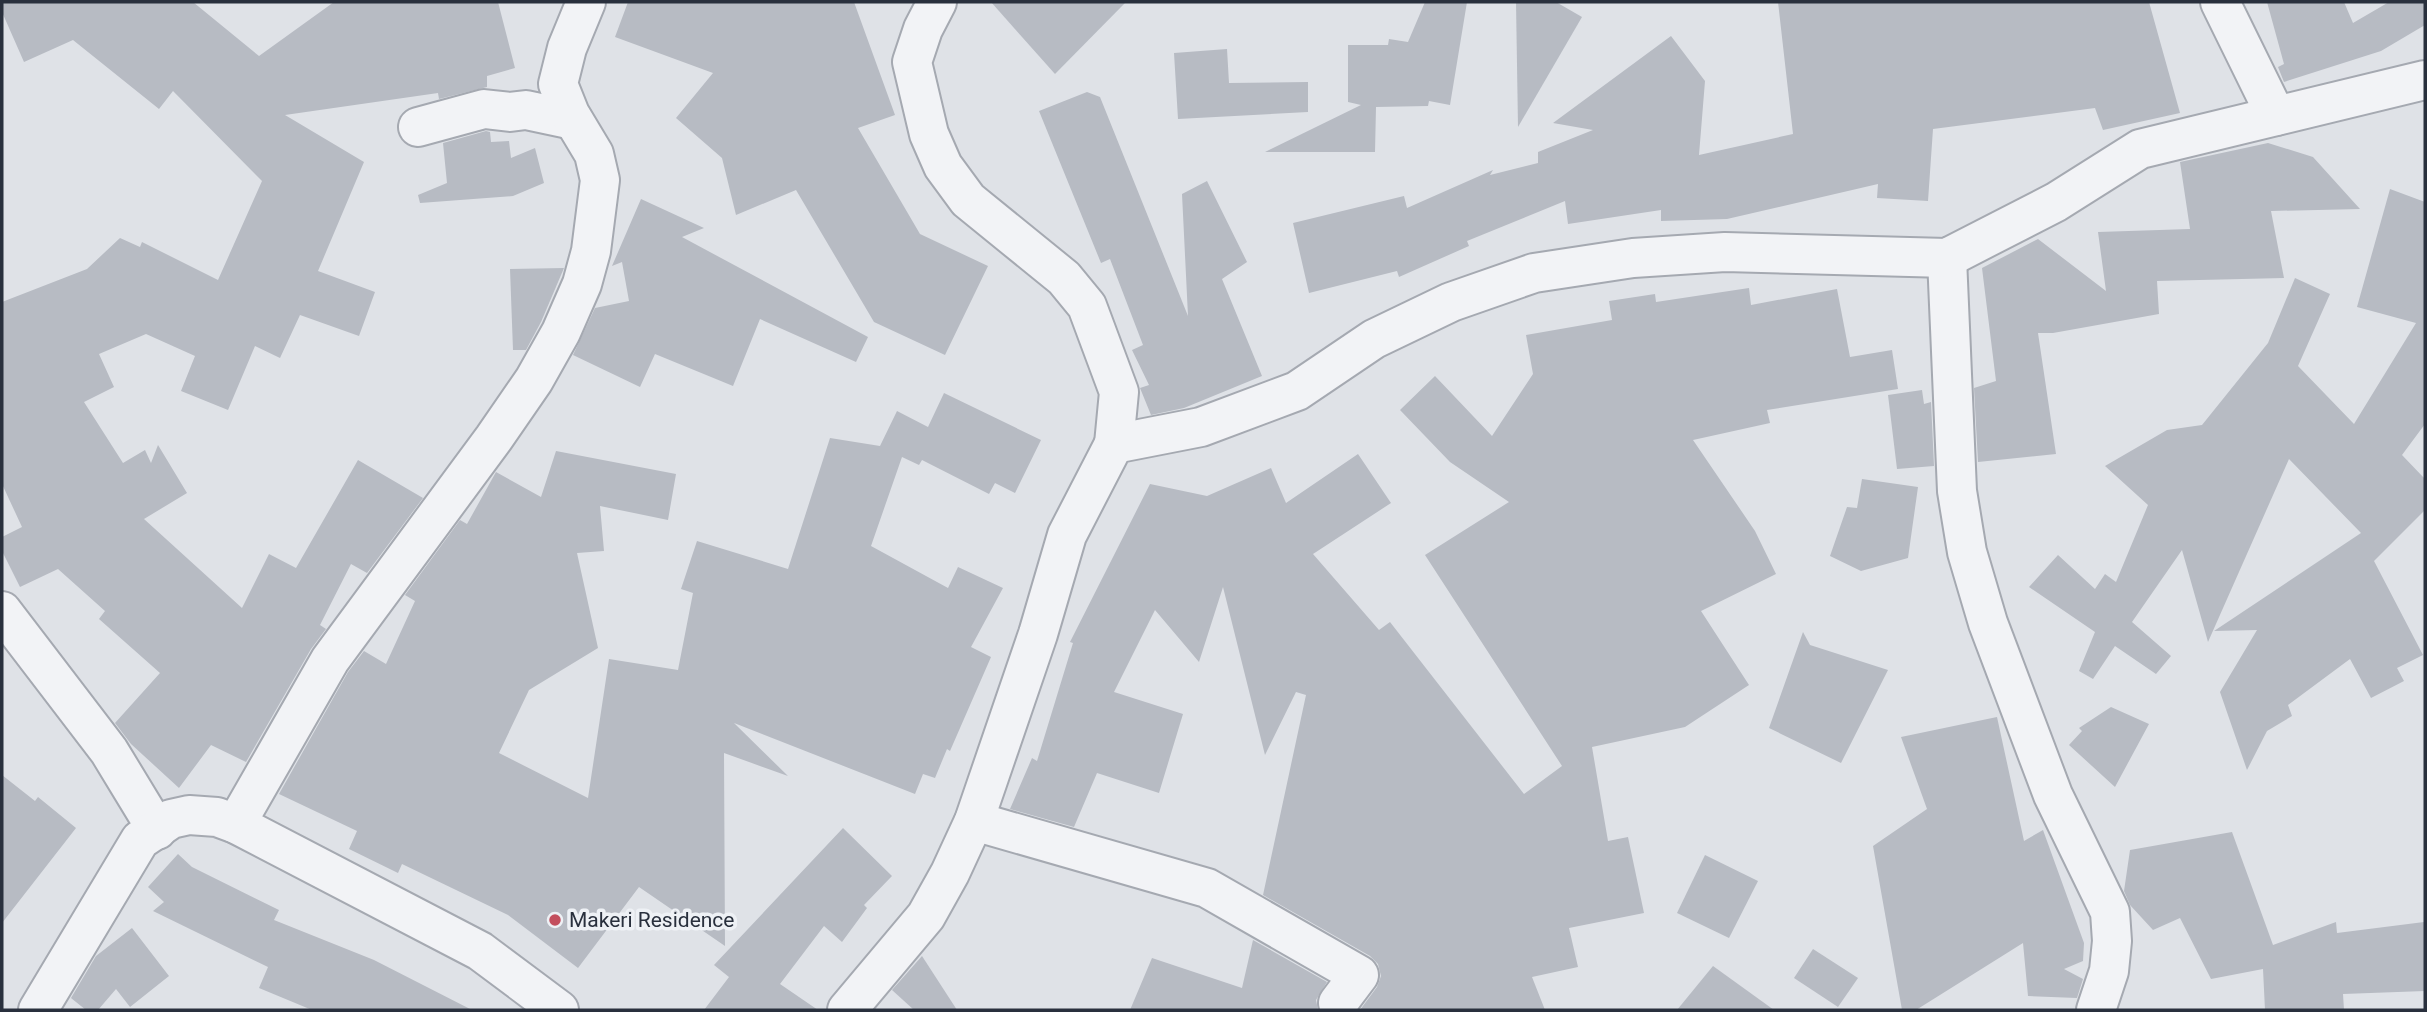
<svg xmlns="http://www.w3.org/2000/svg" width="2427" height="1012" font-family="Roboto,sans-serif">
  <rect width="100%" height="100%" fill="#dfe2e7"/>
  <g fill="#b7bbc3">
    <path d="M 2,2 L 193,2 L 259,56 L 334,2 L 498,2 L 515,68 L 487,76 L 487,87 L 439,99 L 438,93 L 285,115 L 364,162 L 318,271 L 375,292 L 359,336 L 300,315 L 280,358 L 255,346 L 228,410 L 181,391 L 195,356 L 146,334 L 99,354 L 114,387 L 84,402 L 123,463 L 145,450 L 151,463 L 158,445 L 187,493 L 144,519 L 242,608 L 269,554 L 296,568 L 358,460 L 423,498 L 367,573 L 351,564 L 320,625 L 326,629 L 311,649 L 246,762 L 211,745 L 179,788 L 131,744 L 115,723 L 160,673 L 99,619 L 105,611 L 58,569 L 20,587 L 2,551 L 2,537 L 22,527 L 2,484 L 2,302 L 87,269 L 120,238 L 140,247 L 142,242 L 218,280 L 262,181 L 173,91 L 159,109 L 73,40 L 24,62 L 2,12 Z"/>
    <path d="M 628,2 L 854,2 L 895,115 L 858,128 L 920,234 L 988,266 L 945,355 L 874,322 L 796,190 L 736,215 L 722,158 L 676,118 L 713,73 L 615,37 Z"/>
    <path d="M 991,2 L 1126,2 L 1055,74 Z"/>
    <path d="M 1425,2 L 1467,2 L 1450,105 L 1429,101 L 1428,106 L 1376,107 L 1375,152 L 1265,152 L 1361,105 L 1348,102 L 1348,45 L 1388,45 L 1389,39 L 1408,42 Z"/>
    <path d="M 1516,2 L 1556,2 L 1582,17 L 1518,127 Z"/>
    <path d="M 1778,2 L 2149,2 L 2180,113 L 2103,130 L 2095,108 L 1933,129 L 1928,201 L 1877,198 L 1878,184 L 1727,219 L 1661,221 L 1661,210 L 1568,224 L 1565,201 L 1467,241 L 1469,246 L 1399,277 L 1397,271 L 1309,293 L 1293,223 L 1404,196 L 1407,208 L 1493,170 L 1490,175 L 1538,163 L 1538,152 L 1593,130 L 1553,123 L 1671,36 L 1705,81 L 1699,155 L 1793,134 Z"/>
    <path d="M 2267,2 L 2344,2 L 2353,23 L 2389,2 L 2425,2 L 2425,25 L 2381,51 L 2284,82 L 2278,67 L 2284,64 Z"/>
    <path d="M 1227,49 L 1229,83 L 1308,82 L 1308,112 L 1178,119 L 1174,53 Z"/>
    <path d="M 1087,92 L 1100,97 L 1188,316 L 1182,194 L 1207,181 L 1247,262 L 1222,279 L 1262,376 L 1184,408 L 1151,415 L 1140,388 L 1149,385 L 1132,350 L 1143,345 L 1110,259 L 1101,263 L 1039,111 Z"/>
    <path d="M 486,131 L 490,132 L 491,142 L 509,141 L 511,158 L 535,148 L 544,183 L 513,196 L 420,203 L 418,195 L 447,183 L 443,143 Z"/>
    <path d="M 2268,143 L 2313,157 L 2360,209 L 2271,211 L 2284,278 L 2157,281 L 2159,314 L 2053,333 L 2038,333 L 2056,454 L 1978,462 L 1974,388 L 1996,381 L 1982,268 L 2038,239 L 2106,291 L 2098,232 L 2190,229 L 2180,162 Z"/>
    <path d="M 2390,189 L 2425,202 L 2425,424 L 2402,455 L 2425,479 L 2425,510 L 2374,561 L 2423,655 L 2397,668 L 2404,681 L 2371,698 L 2350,659 L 2288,705 L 2292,716 L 2267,731 L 2247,770 L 2220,692 L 2257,630 L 2214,631 L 2361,533 L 2289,459 L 2208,642 L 2182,550 L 2132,622 L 2171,656 L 2156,674 L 2115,646 L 2093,679 L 2079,671 L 2095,632 L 2029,587 L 2058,555 L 2095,589 L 2105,574 L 2116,582 L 2148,505 L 2105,466 L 2167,430 L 2202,425 L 2268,343 L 2295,278 L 2330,294 L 2298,366 L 2354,424 L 2416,323 L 2357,307 Z"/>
    <path d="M 641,199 L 704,228 L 682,237 L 868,337 L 856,362 L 760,319 L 733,386 L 655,354 L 640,387 L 573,355 L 595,308 L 629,301 L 622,262 L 612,266 Z"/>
    <path d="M 564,268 L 541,322 L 526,350 L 513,350 L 510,269 Z"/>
    <path d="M 1749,288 L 1751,305 L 1837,289 L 1850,357 L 1892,350 L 1898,389 L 1767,410 L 1770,423 L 1693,440 L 1755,531 L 1776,574 L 1701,611 L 1749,685 L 1685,727 L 1592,747 L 1608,841 L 1628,837 L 1644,913 L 1569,928 L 1578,967 L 1532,977 L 1545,1010 L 1360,1010 L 1377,987 L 1381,976 L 1378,964 L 1370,956 L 1263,895 L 1306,695 L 1296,692 L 1265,755 L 1223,587 L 1199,662 L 1155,610 L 1114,692 L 1183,714 L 1159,793 L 1097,773 L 1074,827 L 1010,809 L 1032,758 L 1037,761 L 1073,643 L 1070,642 L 1150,484 L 1207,496 L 1271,468 L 1286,503 L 1358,454 L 1391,503 L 1313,554 L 1379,630 L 1390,622 L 1524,794 L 1562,766 L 1425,555 L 1509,502 L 1450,462 L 1400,410 L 1435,376 L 1492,436 L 1533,374 L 1526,335 L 1612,320 L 1609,301 L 1655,294 L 1656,302 Z"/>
    <path d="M 1922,390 L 1924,404 L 1931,402 L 1934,466 L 1897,469 L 1888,395 Z"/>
    <path d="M 944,393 L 1041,440 L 1015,493 L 995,483 L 989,494 L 922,460 L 919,465 L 902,457 L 871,546 L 948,588 L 958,567 L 1003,588 L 971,647 L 991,657 L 950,751 L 947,749 L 935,778 L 923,774 L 915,794 L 734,723 L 788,776 L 724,753 L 725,946 L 639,887 L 578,968 L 508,915 L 402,864 L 398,873 L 349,849 L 357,831 L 279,794 L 348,672 L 364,651 L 386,664 L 415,601 L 405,595 L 460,520 L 467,524 L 496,472 L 541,497 L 556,451 L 676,474 L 668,520 L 600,506 L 604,551 L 577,553 L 598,648 L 529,690 L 499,753 L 588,798 L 609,659 L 678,670 L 693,593 L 681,589 L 697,541 L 788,569 L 830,438 L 880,446 L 897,411 L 928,427 Z"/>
    <path d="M 1862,479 L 1918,487 L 1908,558 L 1861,571 L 1830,556 L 1847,507 L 1857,508 Z"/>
    <path d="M 1803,632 L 1810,645 L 1888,670 L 1841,763 L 1769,728 Z"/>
    <path d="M 2111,707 L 2149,724 L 2115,787 L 2069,745 L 2082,731 L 2079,728 Z"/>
    <path d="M 1997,717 L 2024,841 L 2043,830 L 2084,943 L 2083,961 L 2064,969 L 2083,979 L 2077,998 L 2028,996 L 2023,943 L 1916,1010 L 1902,1010 L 1873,846 L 1927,809 L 1901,737 Z"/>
    <path d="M 2,775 L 35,801 L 38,797 L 76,828 L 2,923 Z"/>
    <path d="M 843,828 L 892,876 L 864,905 L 867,908 L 842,942 L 824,926 L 780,984 L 818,1010 L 704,1010 L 729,977 L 714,965 Z"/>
    <path d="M 2232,832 L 2273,945 L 2336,922 L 2337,933 L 2424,922 L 2425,991 L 2343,994 L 2344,1010 L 2265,1010 L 2263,969 L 2211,979 L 2180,918 L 2153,930 L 2130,905 L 2124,891 L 2130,850 Z"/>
    <path d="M 178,854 L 192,867 L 279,910 L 274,920 L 374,960 L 472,1010 L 312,1010 L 259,988 L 268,967 L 153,911 L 164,902 L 148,887 Z"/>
    <path d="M 1705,855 L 1758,881 L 1729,938 L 1677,913 Z"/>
    <path d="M 132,928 L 169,976 L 130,1007 L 116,989 L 98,1010 L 86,1010 L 71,998 L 96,956 Z"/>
    <path d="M 1253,940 L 1327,982 L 1316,1000 L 1318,1010 L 1130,1010 L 1152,958 L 1242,988 Z"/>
    <path d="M 1813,949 L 1858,978 L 1838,1007 L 1794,978 Z"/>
    <path d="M 922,956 L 957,1010 L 914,1010 L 892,990 Z"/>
    <path d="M 1713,966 L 1774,1010 L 1677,1010 Z"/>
  </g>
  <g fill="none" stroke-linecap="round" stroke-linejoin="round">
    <g stroke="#a5a9b1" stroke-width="42">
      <g id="minor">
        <path d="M 937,2 L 923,29 L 912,62 L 929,134 L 943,166 L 968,200 L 1064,278 L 1087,306 L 1119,392 L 1114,444"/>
        <path d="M 2220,2 L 2276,116"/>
        <path d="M 418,127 L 484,109 L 510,112 L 526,110 L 573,120"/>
        <path d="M 1947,258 L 1957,491 L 1967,552 L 1988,623 L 2053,795 L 2110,912 L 2112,941 L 2109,971 L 2096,1010"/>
        <path d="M 2,611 L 109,751 L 157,830"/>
        <path d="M 974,821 L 1207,888 L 1359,975 L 1338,1003"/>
        <path d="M 236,824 L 330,660 L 494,438 L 534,380 L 561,332 L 582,284 L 591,251 L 600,180 L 594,154 L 570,114 L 558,84 L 567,48 L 586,2"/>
        <path d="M 38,1010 L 140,840 L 171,819 L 189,815 L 217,817 L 236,824 L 480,951 L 559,1010"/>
        <path d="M 847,1010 L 926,916 L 950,873 L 974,821 L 1038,634 L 1067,535 L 1114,444 L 1201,427 L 1297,391 L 1374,339 L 1451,302 L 1534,273 L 1633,258 L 1725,252 L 1947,258 L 2056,202 L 2140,149 L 2425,80"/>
      </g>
    </g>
    <use href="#minor" stroke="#f2f3f6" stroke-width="38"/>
  </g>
  <circle fill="#c34e5d" stroke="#eef1f5" stroke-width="2.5" cx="555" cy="920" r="7"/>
  <g text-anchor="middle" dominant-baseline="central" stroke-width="7" stroke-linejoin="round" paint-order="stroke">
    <g font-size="21" fill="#29303d" stroke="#eef1f5" text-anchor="start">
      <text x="569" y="920">Makeri Residence</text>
    </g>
  </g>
  <rect width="2427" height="1012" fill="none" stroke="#29303d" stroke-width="7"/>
</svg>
